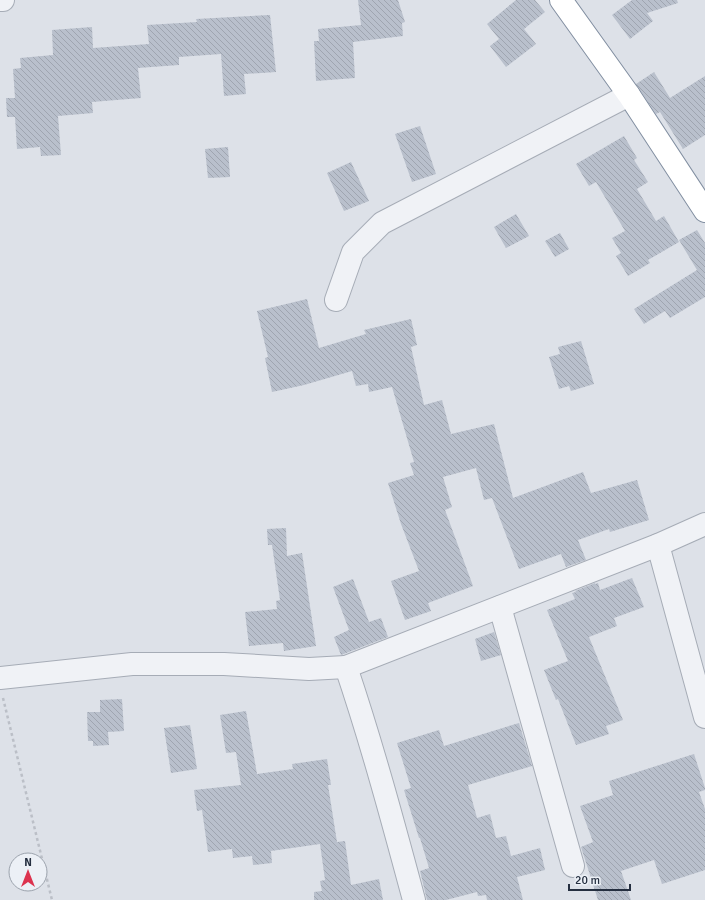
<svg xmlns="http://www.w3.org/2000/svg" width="705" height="900" font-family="Signika,sans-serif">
  <defs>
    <pattern id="building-back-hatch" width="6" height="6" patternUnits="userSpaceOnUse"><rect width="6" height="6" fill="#b9c0cc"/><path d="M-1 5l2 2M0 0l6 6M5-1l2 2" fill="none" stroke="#9fa5b0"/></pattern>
  </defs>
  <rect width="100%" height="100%" fill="#dde1e8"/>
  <g fill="url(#building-back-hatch)">
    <path d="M 358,0 L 398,0 L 405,22 L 402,23 L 403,36 L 353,42 L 355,78 L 316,81 L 314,41 L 319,41 L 318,29 L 361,25 Z"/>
    <path d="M 516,0 L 535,0 L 545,12 L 524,29 L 536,44 L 506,67 L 490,46 L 499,39 L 487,24 Z"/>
    <path d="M 632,0 L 677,0 L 678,3 L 647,13 L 653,21 L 630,39 L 612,15 Z"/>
    <path d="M 270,15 L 276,72 L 244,74 L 246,94 L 224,96 L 221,54 L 179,57 L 179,65 L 138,68 L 141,98 L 92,102 L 93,113 L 58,116 L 61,155 L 41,156 L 40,147 L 17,149 L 15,117 L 7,117 L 6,98 L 15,98 L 13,69 L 21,68 L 20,58 L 53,55 L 52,30 L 92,27 L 93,48 L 149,44 L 147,25 L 197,22 L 196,19 Z"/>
    <path d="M 654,72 L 670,98 L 705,76 L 705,135 L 683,149 L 660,112 L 656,114 L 636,84 Z"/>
    <path d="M 420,126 L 436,174 L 412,182 L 395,134 Z"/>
    <path d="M 624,136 L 637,158 L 634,160 L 648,182 L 637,189 L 656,221 L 664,216 L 679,242 L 648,260 L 650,263 L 628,276 L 616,256 L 621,253 L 612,238 L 625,231 L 596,182 L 589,186 L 576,164 Z"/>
    <path d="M 228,147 L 230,177 L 208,178 L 205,149 Z"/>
    <path d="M 351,162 L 369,201 L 344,211 L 327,173 Z"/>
    <path d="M 516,214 L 529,236 L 506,248 L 494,227 Z"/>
    <path d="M 697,230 L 705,243 L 705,297 L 670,318 L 665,311 L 644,324 L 634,309 L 697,270 L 679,240 Z"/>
    <path d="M 560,233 L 569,249 L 555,257 L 545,241 Z"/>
    <path d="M 307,299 L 319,348 L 366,334 L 364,330 L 411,319 L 417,345 L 411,347 L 424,405 L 442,400 L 451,434 L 494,424 L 513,498 L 583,472 L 591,493 L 637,480 L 649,520 L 610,532 L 609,529 L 578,540 L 586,560 L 566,567 L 561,554 L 519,569 L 492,498 L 484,500 L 476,468 L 443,477 L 452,507 L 445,510 L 473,586 L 428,603 L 431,611 L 405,620 L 391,581 L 419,571 L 401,524 L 388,483 L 414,475 L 410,463 L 414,462 L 392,387 L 369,392 L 368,384 L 356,386 L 352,371 L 304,385 L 272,392 L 265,358 L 268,357 L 257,311 Z"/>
    <path d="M 581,341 L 594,384 L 571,391 L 569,386 L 559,389 L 549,357 L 560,354 L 558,347 Z"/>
    <path d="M 286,528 L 287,556 L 302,553 L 316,646 L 284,651 L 283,643 L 249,646 L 245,612 L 277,609 L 276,601 L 280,600 L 272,545 L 268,545 L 267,529 Z"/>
    <path d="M 632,578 L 644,607 L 614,618 L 617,626 L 589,637 L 623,720 L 606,726 L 609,734 L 576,745 L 558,699 L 556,700 L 544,670 L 568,661 L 547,610 L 575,599 L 572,593 L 576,592 L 575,591 L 595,583 L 595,584 L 598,583 L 600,590 Z"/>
    <path d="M 353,579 L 369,622 L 381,618 L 388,637 L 341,655 L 334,637 L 349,630 L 333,587 Z"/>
    <path d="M 494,632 L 501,655 L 481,661 L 475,639 Z"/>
    <path d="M 122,699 L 124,731 L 108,732 L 109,745 L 93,746 L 93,741 L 88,741 L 87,712 L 100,712 L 100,700 Z"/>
    <path d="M 246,711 L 257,774 L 293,769 L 292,764 L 327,759 L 331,785 L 328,785 L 337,842 L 345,841 L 351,885 L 379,879 L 383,900 L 314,900 L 314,892 L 322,891 L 320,881 L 325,880 L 320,844 L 271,851 L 272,863 L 253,865 L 252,856 L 233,858 L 232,849 L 208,852 L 202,810 L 197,811 L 194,790 L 241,785 L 236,752 L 226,753 L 220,715 Z"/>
    <path d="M 519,723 L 532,766 L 468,785 L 477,818 L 490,814 L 496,838 L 506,836 L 511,856 L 540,848 L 545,870 L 517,877 L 523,900 L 487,900 L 486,895 L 478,896 L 477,892 L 446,900 L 427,900 L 420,871 L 429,868 L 420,838 L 419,838 L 404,790 L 411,788 L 397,743 L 439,730 L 444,746 Z"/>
    <path d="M 190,725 L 197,769 L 171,773 L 164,728 Z"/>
    <path d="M 694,754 L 705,788 L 705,790 L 699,792 L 705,809 L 705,870 L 662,884 L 654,860 L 621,871 L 631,900 L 598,900 L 581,847 L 593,842 L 580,806 L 613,795 L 609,781 Z"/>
  </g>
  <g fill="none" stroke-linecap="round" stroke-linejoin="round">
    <g stroke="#a6acb6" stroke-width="24">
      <g id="minor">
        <path d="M 0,0 L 3,0"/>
        <path d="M 336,300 L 353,252 L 382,223 L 629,95"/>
        <path d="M 658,545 L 705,717"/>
        <path d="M 500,607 L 573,866"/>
        <path d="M 0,678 L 132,664 L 224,664 L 309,669 L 346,667"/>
        <path d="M 414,900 C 393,822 372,744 346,667 L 658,545 L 705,524"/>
      </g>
    </g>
    <g stroke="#828fa1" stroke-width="24">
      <path id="trunk" d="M 561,0 L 629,95 L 705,211"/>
    </g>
    <path stroke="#bbbfc7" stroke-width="2.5" stroke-dasharray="3 3" stroke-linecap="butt" d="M 3,698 L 52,900"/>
    <use href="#minor" stroke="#f0f2f6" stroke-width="22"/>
    <use href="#trunk" stroke="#fff" stroke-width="22"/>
  </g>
  <g transform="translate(28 872)"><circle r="19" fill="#ecf0f6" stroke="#9ca3ad"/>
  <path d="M0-3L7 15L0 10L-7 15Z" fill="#dc334f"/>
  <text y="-6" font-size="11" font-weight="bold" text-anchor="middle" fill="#252f40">N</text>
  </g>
  <path d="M569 884v6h61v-6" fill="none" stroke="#252f40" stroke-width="2"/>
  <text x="575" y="884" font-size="12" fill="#252f40" stroke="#ecf0f6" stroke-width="3" paint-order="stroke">20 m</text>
</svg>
